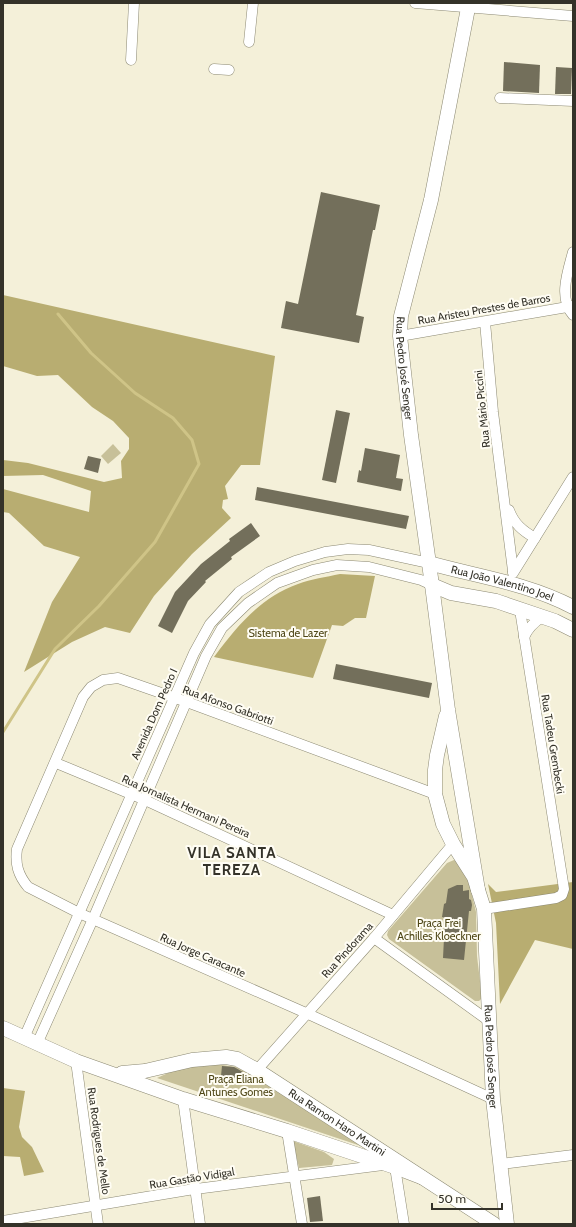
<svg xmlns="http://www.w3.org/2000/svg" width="576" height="1227" font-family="Cabin,sans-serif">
  <rect width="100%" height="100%" fill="#f4f0d9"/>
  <g fill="#c7c099">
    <path d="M 113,444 L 121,453 L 108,464 L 101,456 Z"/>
    <path d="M 454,860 L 460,863 L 469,883 L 476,912 L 477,956 L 482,998 L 479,1001 L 475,1001 L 389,939 L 387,935 L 388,931 L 447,863 Z"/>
    <path d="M 202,1064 L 222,1065 L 243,1068 L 364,1147 L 157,1078 L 179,1068 Z"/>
    <path d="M 293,1141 L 324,1152 L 334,1159 L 332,1165 L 299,1168 Z"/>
  </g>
  <g fill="#b8ad71">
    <path d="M 3,295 L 275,356 L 260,465 L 241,465 L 225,486 L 228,499 L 223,500 L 222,508 L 231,518 L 192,554 L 154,596 L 130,633 L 105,627 L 72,642 L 24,672 L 52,602 L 80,557 L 44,546 L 9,513 L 3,512 L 3,489 L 89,512 L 91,491 L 43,475 L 3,476 L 3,460 L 28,463 L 104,482 L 122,478 L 121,461 L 129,449 L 129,438 L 113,421 L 92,407 L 58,375 L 37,376 L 3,366 Z"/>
    <path d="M 340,574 L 375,576 L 366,618 L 355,618 L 343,626 L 332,625 L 313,678 L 214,657 C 238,625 260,598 298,584 C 311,579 326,577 340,574 Z"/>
    <path d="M 573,882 L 573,949 L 535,940 L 500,1004 L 496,923 L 488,884 L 496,892 Z"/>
    <path d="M 3,1088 L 25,1091 L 19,1127 L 22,1137 L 32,1147 L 44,1172 L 24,1176 L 20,1157 L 3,1156 Z"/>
  </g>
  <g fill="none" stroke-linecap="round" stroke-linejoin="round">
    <path stroke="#cfc487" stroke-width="3" d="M 3,732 L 55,649 L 99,606 L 155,542 L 199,464 L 192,440 L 173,418 L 135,393 L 91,353 L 58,314"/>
  </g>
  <g fill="#736f5b">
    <path d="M 504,62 L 540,65 L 539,93 L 503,91 Z"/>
    <path d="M 556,67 L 572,68 L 571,94 L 555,94 Z"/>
    <path d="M 321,192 L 380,205 L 375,230 L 373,230 L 356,315 L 364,317 L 359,343 L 281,328 L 286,301 L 298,304 Z"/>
    <path d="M 336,410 L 350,413 L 336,483 L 322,480 Z"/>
    <path d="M 365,448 L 400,455 L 396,478 L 403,479 L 401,491 L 357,482 L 359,470 L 361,471 Z"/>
    <path d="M 88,456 L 101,459 L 98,473 L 84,469 Z"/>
    <path d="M 257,487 L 409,516 L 406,529 L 255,500 Z"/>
    <path d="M 251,523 L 260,536 L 231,557 L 232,559 L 205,581 L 206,582 L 188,601 L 172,633 L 158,626 L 175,592 L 201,564 L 230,541 L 229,539 Z"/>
    <path d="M 336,664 L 432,683 L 429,698 L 333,679 Z"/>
    <path d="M 457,885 L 463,885 L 463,891 L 469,890 L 469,899 L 471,900 L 472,905 L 471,911 L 469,911 L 464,960 L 443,958 L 445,918 L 442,917 L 444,904 L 446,903 L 448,889 Z"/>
    <path d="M 222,1066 L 234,1067 L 243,1072 L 243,1079 L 221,1076 Z"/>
    <path d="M 320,1196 L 323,1221 L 310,1222 L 307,1198 Z"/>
  </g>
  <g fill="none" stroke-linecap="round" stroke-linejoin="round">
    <g stroke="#8c8973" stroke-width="11">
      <g id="street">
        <path d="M 415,3 L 573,16"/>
        <path d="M 249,42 L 253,3"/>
        <path d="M 131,60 L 134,3"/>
        <path d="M 214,69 L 229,70"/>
        <path d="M 500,98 L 573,101"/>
        <path d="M 573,252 C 568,271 558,298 573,315"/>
        <path d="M 485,322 L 493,412 L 513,571"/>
        <path d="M 400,336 L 573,306"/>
        <path d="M 509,510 C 514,524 523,531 535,538"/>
        <path d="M 513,573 L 573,477"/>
        <path d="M 524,637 C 528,628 533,623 542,617"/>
        <path d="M 56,763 L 145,800 L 393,915"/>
        <path d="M 435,794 L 187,702 L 118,678 L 103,680 L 91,687 L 83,697 L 17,849 C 15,864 18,875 28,887 L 79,913 L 306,1013 L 493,1099"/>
        <path d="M 484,909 L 556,898 L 562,895 L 564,889 L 520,610"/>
        <path d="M 374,938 L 489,1021"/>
        <path d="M 24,1038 L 194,653 L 210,624 L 239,592 L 269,572 L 295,561 L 325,552 L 348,549 L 369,550 L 429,563"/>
        <path d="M 37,1044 L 93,919 L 206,656 L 222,628 L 248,603 L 277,583 L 313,570 L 337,565 L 369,567 L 421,580 L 432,585"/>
        <path d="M 76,1061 L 98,1224"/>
        <path d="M 257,1070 L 374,938 L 453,844"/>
        <path d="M 183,1099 L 200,1224"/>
        <path d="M 287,1131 L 302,1224"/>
        <path d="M 501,1164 L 573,1155"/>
        <path d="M 395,1167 L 404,1224"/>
        <path d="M 3,1221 L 188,1190 L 383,1165"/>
      </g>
    </g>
    <g stroke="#8c8973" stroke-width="15">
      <g id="secondary">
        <path id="s1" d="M 469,3 L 431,200 L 401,316 L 400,336 L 411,435 L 432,585 L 448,710 L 478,890"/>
        <path id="s2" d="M 429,563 C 479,577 527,583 573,607"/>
        <path d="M 432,585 L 451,593 L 496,601 L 555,621 L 573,630"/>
        <path id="s3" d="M 446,716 L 437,755 L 435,770 L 435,794 L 443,824 L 453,844 L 474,877 L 484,909 L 493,1099 L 507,1224"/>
        <path d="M 3,1028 L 76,1061 L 183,1099 L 287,1131 L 395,1167 L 421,1177"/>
        <path id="s4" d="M 122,1073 L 145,1071 L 192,1060 L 226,1057 L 237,1059 L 257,1070 L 494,1224"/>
      </g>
    </g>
    <use href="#street" stroke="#fff" stroke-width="10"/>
    <use href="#secondary" stroke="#fff" stroke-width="14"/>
  </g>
  <g text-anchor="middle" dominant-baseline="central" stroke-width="4" stroke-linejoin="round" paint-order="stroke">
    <g font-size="11" fill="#343229" stroke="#fffdf4">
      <text transform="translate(484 309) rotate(-10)">Rua Aristeu Prestes de Barros</text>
      <text stroke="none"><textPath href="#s1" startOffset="373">Rua Pedro José Senger</textPath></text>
      <text transform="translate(482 409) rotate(-96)">Rua Mário Piccini</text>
      <text stroke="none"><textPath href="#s2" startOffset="76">Rua João Valentino Joel</textPath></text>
      <text transform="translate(228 705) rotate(20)">Rua Afonso Gabriotti</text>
      <text transform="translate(154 714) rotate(-66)">Avenida Dom Pedro I</text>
      <text transform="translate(553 744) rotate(81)">Rua Tadeu Grembecki</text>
      <text transform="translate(186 806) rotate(24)">Rua Jornalista Hermani Pereira</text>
      <text transform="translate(347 950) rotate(-48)">Rua Pindorama</text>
      <text transform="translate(203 955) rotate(24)">Rua Jorge Caracante</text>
      <text stroke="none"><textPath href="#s3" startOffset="353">Rua Pedro José Senger</textPath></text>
      <text stroke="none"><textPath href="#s4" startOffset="235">Rua Ramon Haro Martini</textPath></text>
      <text transform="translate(99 1141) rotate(82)">Rua Rodrigues de Mello</text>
      <text transform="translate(192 1178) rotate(-9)">Rua Gastão Vidigal</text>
    </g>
    <g font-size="11" fill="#4f4717" stroke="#fffdf4">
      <text x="288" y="633">Sistema de Lazer</text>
      <text x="439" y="923">Praça Frei<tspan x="439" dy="13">Achilles Kloeckner</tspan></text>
      <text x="236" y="1079">Praça Eliana<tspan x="236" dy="13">Antunes Gomes</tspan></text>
    </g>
    <g font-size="15" font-weight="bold" letter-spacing="1" fill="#343229" stroke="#fffdf4">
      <text x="232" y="853">VILA SANTA<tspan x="232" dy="17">TEREZA</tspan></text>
    </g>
  </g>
  <rect width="576" height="1227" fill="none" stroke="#343229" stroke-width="8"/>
  <path d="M432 1203v6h70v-6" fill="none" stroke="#343229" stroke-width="2"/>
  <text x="438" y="1203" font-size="12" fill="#343229" stroke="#fffdf4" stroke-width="3" paint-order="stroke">50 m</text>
</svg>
